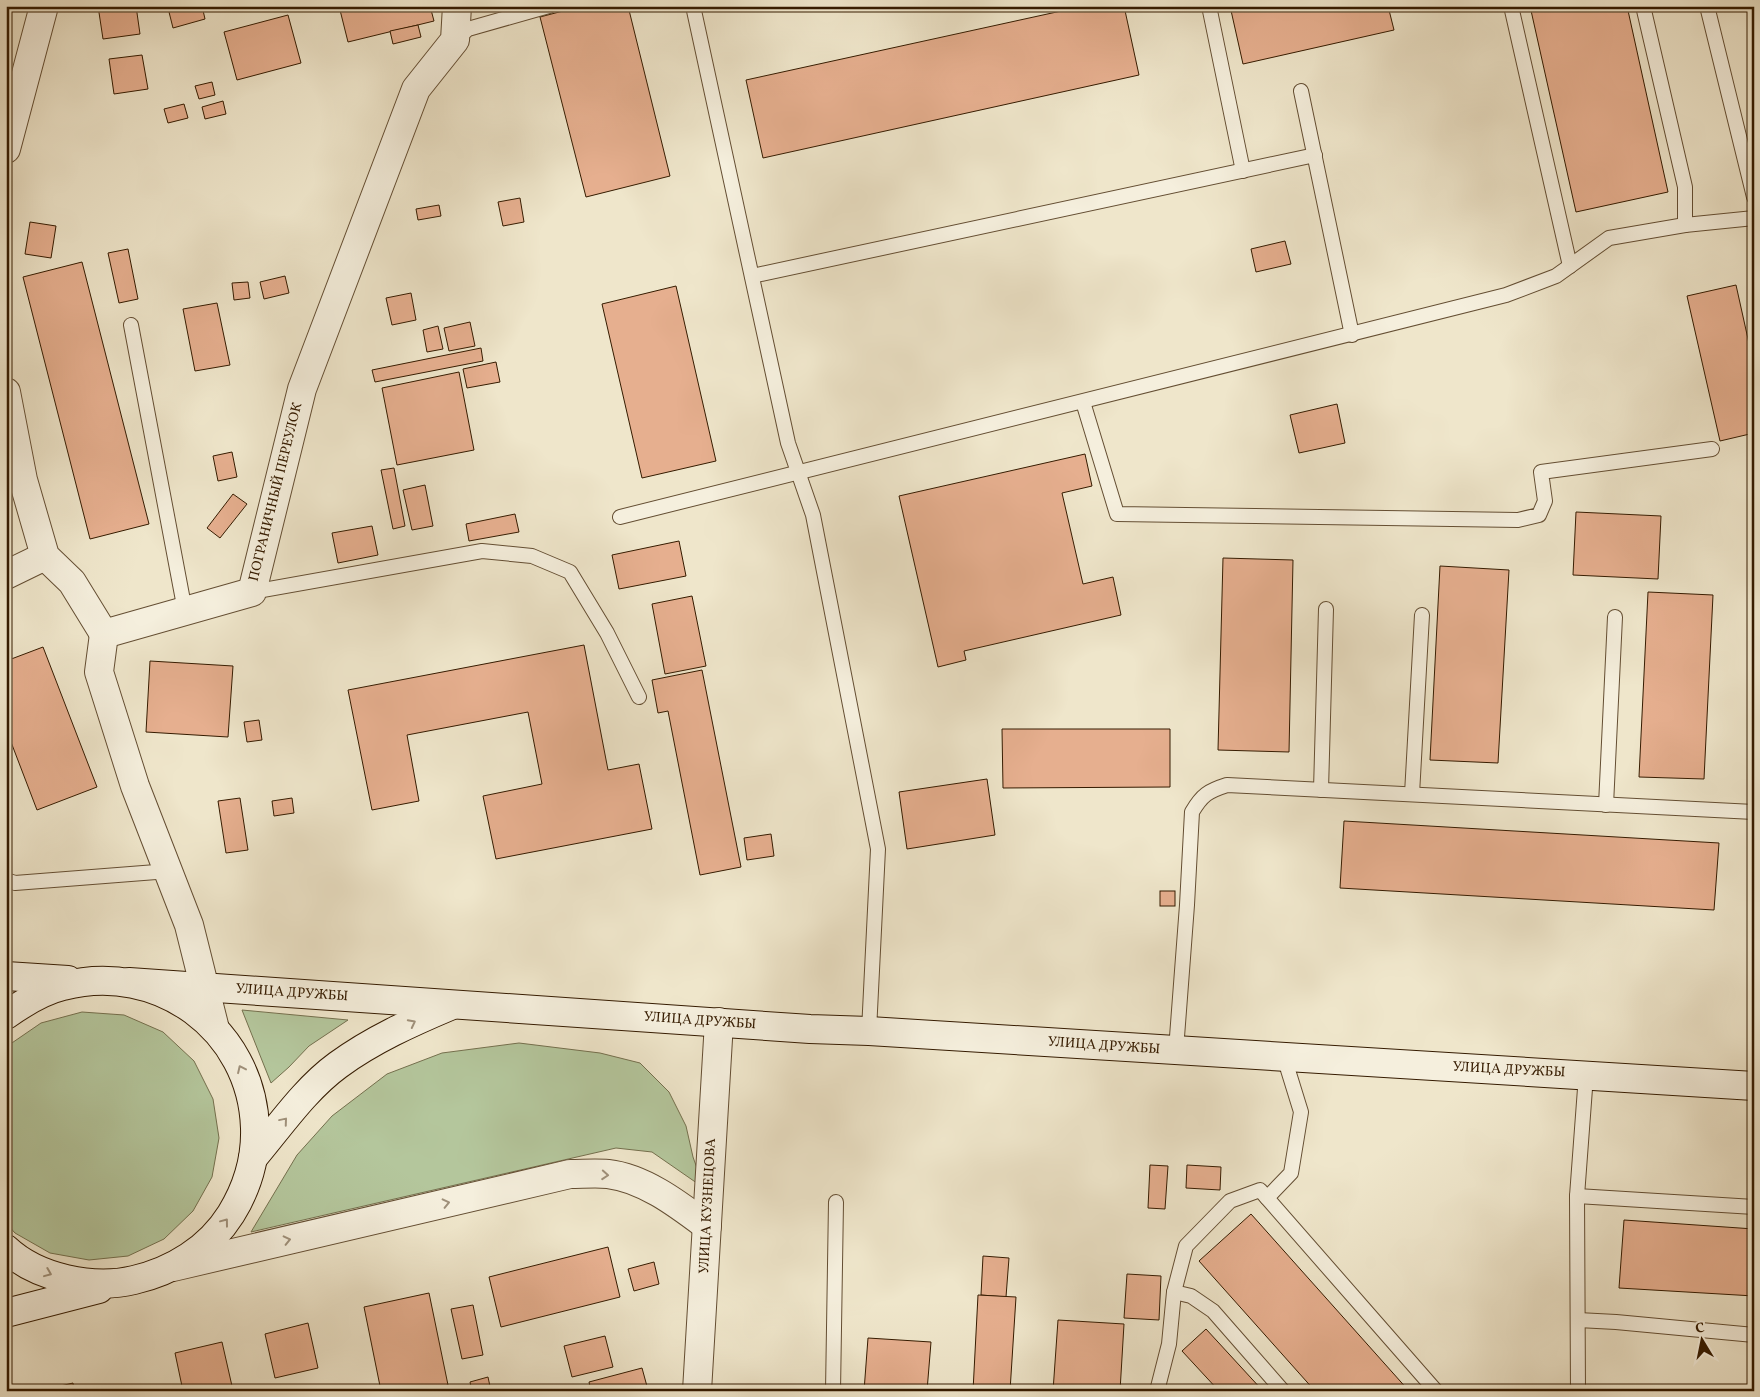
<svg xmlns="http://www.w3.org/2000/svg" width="1760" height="1397" font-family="Vollkorn,serif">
  <rect width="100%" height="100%" fill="#efe6cb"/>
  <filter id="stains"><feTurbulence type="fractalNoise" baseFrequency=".004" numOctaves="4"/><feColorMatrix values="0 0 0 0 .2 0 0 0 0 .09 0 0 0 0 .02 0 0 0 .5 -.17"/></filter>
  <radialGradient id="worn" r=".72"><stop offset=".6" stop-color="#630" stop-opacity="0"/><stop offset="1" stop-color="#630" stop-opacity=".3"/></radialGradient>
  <g fill="#b4c69c" stroke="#74704e">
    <path d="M 242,1010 L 348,1020 L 309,1046 L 289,1067 L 271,1083 Z"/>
    <path d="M 82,1012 L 124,1015 L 163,1032 L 194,1061 L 213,1099 L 219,1138 L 212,1177 L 193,1211 L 164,1239 L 128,1256 L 89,1260 L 50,1253 L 15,1233 L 6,1223 L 6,1047 L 41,1023 Z"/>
    <path d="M 519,1043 L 600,1053 L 640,1063 L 669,1092 L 686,1126 L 693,1157 L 704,1188 L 652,1152 L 616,1148 L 251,1232 L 297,1155 L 332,1116 L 387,1074 L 442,1053 Z"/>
  </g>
  <g fill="#e6af8f" stroke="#351b00">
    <path d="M 98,6 L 136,6 L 140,34 L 103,39 Z"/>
    <path d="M 189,6 L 202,6 L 205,19 L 173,28 L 169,12 Z"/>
    <path d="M 339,6 L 430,6 L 434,21 L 348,42 Z"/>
    <path d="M 582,6 L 628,6 L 670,176 L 586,197 L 540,17 Z"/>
    <path d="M 1084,6 L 1124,6 L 1139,75 L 763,158 L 746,80 Z"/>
    <path d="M 1230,6 L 1388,6 L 1394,30 L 1243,64 Z"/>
    <path d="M 1530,6 L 1627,6 L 1668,192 L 1576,212 Z"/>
    <path d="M 288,15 L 301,63 L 237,80 L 224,32 Z"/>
    <path d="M 418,25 L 421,37 L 393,44 L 390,31 Z"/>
    <path d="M 142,55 L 148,89 L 114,94 L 109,59 Z"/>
    <path d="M 212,82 L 215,95 L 199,99 L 195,86 Z"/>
    <path d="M 223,101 L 226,114 L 205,119 L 202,107 Z"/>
    <path d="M 184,104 L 188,118 L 168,123 L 164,109 Z"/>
    <path d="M 520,198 L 524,222 L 503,226 L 498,202 Z"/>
    <path d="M 439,205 L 441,216 L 418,220 L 416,209 Z"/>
    <path d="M 30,222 L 56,226 L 51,258 L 25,254 Z"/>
    <path d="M 1285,241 L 1291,264 L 1256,272 L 1251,249 Z"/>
    <path d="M 128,249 L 138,299 L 119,303 L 108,253 Z"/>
    <path d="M 82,262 L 149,524 L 90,539 L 23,277 Z"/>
    <path d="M 285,276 L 289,293 L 264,299 L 260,282 Z"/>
    <path d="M 248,282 L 250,298 L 234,300 L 232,283 Z"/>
    <path d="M 1736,285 L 1754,366 L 1754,433 L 1720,441 L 1687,296 Z"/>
    <path d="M 676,286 L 716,461 L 642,478 L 602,304 Z"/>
    <path d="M 411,293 L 416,320 L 392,325 L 386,298 Z"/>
    <path d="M 217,303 L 230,365 L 195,371 L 183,309 Z"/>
    <path d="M 470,322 L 475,346 L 449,351 L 444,328 Z"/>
    <path d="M 438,326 L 443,349 L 427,352 L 423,330 Z"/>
    <path d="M 481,348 L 483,361 L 375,382 L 372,370 Z"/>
    <path d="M 496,362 L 500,382 L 467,388 L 463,369 Z"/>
    <path d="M 459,372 L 474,450 L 397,465 L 382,388 Z"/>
    <path d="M 1337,404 L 1345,443 L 1299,453 L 1290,415 Z"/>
    <path d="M 232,452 L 237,477 L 218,481 L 213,456 Z"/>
    <path d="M 1085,454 L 1092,486 L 1062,493 L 1083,584 L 1113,577 L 1121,615 L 964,651 L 966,660 L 938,667 L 899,496 Z"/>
    <path d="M 394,468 L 405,526 L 393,529 L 381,470 Z"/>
    <path d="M 425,485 L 433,526 L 412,530 L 403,490 Z"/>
    <path d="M 233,494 L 247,504 L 220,538 L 207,528 Z"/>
    <path d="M 1576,512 L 1661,516 L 1658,579 L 1573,575 Z"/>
    <path d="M 515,514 L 519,532 L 469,541 L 466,524 Z"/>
    <path d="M 372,526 L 378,555 L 338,563 L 332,533 Z"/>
    <path d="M 679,541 L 686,576 L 619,589 L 612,555 Z"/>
    <path d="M 1223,558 L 1293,560 L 1289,752 L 1218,750 Z"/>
    <path d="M 1440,566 L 1509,570 L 1498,763 L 1430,760 Z"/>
    <path d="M 1648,592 L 1713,595 L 1704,779 L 1639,777 Z"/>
    <path d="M 692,596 L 706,666 L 665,674 L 652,604 Z"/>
    <path d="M 584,645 L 608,770 L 639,764 L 652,829 L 496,859 L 483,796 L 542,784 L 528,712 L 407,735 L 419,801 L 372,810 L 348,690 Z"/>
    <path d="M 43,647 L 97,787 L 37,810 L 6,729 L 6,661 Z"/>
    <path d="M 150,661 L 233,666 L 228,737 L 146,732 Z"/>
    <path d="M 702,670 L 741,867 L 700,875 L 668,711 L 658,713 L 652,680 Z"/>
    <path d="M 259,720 L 262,740 L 247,742 L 244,722 Z"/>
    <path d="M 1002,729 L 1170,729 L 1170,787 L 1003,788 Z"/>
    <path d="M 987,779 L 995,835 L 907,849 L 899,792 Z"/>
    <path d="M 240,798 L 248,850 L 226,853 L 218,801 Z"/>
    <path d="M 292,798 L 294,813 L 274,816 L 272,801 Z"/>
    <path d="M 1344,821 L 1719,843 L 1714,910 L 1340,888 Z"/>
    <path d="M 771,834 L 774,856 L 747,860 L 744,838 Z"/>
    <rect x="1160" y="891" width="15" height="15"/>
    <path d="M 1150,1165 L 1168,1166 L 1165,1209 L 1148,1208 Z"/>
    <path d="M 1187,1165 L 1221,1167 L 1220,1190 L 1186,1188 Z"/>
    <path d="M 1251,1214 L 1409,1391 L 1315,1391 L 1199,1261 Z"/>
    <path d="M 1624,1220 L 1754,1229 L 1754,1296 L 1619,1288 Z"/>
    <path d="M 608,1247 L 620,1297 L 501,1327 L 489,1277 Z"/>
    <path d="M 983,1256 L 1009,1258 L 1006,1297 L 981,1295 Z"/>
    <path d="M 654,1262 L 659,1284 L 634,1291 L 628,1269 Z"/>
    <path d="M 1127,1274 L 1161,1276 L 1159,1320 L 1124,1318 Z"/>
    <path d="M 429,1293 L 448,1385 L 421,1391 L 381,1391 L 364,1307 Z"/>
    <path d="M 978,1295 L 1016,1297 L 1010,1391 L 973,1391 Z"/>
    <path d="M 473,1305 L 483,1355 L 462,1359 L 451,1309 Z"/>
    <path d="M 1058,1320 L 1124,1324 L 1120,1391 L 1053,1391 Z"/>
    <path d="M 308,1323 L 318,1368 L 275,1378 L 265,1334 Z"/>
    <path d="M 1206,1329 L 1263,1391 L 1219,1391 L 1182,1351 Z"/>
    <path d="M 605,1336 L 613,1367 L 572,1377 L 564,1346 Z"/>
    <path d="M 868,1338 L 931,1342 L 927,1391 L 864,1391 Z"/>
    <path d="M 222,1342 L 232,1386 L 211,1391 L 183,1391 L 175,1353 Z"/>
    <path d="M 642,1368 L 648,1390 L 591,1391 L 589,1382 Z"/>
    <path d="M 488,1377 L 491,1391 L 472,1391 L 470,1382 Z"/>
    <path d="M 73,1383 L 74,1391 L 40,1391 Z"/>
  </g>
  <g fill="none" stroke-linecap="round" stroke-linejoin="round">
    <g stroke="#644e33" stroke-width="16">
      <g id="service">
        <path d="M 693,6 L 788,443 L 813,515 L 878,849 L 869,1031"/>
        <path d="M 1209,6 L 1243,171"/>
        <path d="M 1511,6 L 1570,266"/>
        <path d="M 1643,6 L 1685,187 L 1685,225"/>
        <path d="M 1707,6 L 1754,197"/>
        <path d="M 456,39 L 468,29 L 549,6"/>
        <path d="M 1301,91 L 1352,335"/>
        <path d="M 752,276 L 1315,155"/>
        <path d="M 131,325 L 185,611"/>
        <path d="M 1083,402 L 1117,514 L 1518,520 L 1539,515 L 1545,501 L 1541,472 L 1712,449"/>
        <path d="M 620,517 L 1506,295 L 1556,276 L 1609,238 L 1685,225 L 1754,218"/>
        <path d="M 252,592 L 482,551 L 532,556 L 570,572 L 607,633 L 639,697"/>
        <path d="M 1321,790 L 1326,609"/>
        <path d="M 1412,794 L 1422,615"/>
        <path d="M 1606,805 L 1615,617"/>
        <path d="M 6,880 L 15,883 L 169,871"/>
        <path d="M 1176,1050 L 1187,905 L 1192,812 C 1202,795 1208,791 1227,785 L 1754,812"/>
        <path d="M 1577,1196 L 1754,1207"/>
        <path d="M 1267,1198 L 1291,1173 L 1301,1112 L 1284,1057"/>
        <path d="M 1174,1292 L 1191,1296 L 1213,1311 L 1283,1391"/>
        <path d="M 1578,1320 L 1616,1322 L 1754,1335"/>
        <path d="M 833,1391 L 836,1202"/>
        <path d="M 1157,1391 L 1169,1344 L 1174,1292 L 1186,1246 L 1230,1201 L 1260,1190 L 1436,1391"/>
        <path d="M 1578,1391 L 1577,1196 L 1586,1075"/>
      </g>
    </g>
    <g stroke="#644e33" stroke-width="30">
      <g id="minor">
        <path d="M 6,149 L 44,6"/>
        <path d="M 6,392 L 23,480 L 45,556 L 72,582 L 104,634"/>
        <path d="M 6,575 L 45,556"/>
        <path d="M 104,634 L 252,592 L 302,389 L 416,89 L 455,40 L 457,6"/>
        <path d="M 104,634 L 99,672 L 135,786 L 189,925 L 215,1029"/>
      </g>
    </g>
    <g stroke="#644e33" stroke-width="30">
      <g id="tertiary">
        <path d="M 173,1267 L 570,1174 C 582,1174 596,1173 608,1174 C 644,1178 679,1205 707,1226"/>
        <path d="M 697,1391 L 719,1022"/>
      </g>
    </g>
    <g stroke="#351b00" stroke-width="30">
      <g id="secondary">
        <path d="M 6,976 L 68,980"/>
        <path d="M 129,982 L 810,1029 L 869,1031 L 1754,1086"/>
        <path d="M 6,1015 C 23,1003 42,991 63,986 C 158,961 252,1029 255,1128 C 256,1159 247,1188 231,1214 C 209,1249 173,1271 134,1280 C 93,1290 37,1278 6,1249"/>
        <path d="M 253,1158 C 280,1126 305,1089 338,1065 C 372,1040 412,1022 450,1006"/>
        <path d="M 6,1313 L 99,1289"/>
      </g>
    </g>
    <use href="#service" stroke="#f5efdd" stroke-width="14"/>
    <use href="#minor" stroke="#f5efdd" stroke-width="28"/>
    <use href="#tertiary" stroke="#f5efdd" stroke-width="28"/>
    <use href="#secondary" stroke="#f5efdd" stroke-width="28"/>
  </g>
  <defs><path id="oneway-chevron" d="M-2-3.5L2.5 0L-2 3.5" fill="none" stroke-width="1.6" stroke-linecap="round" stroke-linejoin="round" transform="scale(1.25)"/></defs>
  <g stroke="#9f907a">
    <use href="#oneway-chevron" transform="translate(412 1023) rotate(-27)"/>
    <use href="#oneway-chevron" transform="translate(241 1069) rotate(-115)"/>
    <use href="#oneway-chevron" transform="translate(284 1121) rotate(-50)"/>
    <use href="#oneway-chevron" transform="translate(605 1175) rotate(4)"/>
    <use href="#oneway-chevron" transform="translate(446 1203) rotate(-13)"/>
    <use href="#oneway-chevron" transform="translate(225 1222) rotate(-53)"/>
    <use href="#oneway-chevron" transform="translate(287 1240) rotate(-13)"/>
    <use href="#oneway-chevron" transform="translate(48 1273) rotate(22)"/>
  </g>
  <g text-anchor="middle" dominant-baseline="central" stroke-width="4" stroke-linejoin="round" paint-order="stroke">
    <g font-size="14" fill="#351b00" stroke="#f5efdd">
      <text transform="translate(276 492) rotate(-76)">ПОГРАНИЧНЫЙ ПЕРЕУЛОК</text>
      <text transform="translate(292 993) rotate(4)">УЛИЦА ДРУЖБЫ</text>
      <text transform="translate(700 1021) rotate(4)">УЛИЦА ДРУЖБЫ</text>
      <text transform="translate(1104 1046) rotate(4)">УЛИЦА ДРУЖБЫ</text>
      <text transform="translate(1509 1070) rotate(3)">УЛИЦА ДРУЖБЫ</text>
      <text transform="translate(708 1206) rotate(-87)">УЛИЦА КУЗНЕЦОВА</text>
    </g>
  </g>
  <rect width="1760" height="1397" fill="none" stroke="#efe6cb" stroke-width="25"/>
  <rect x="8" y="8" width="1745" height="1382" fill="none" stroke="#351b00" stroke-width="2.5"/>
  <rect x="12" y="12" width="1735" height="1372" fill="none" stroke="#351b00"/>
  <g transform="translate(1702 1340) rotate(350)" stroke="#f5efdd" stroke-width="4" paint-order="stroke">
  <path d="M0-4L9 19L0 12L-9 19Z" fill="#351b00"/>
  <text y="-8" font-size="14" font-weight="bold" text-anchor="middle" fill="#351b00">С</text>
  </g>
  <rect width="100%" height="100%" filter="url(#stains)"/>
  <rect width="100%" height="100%" fill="url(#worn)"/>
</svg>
